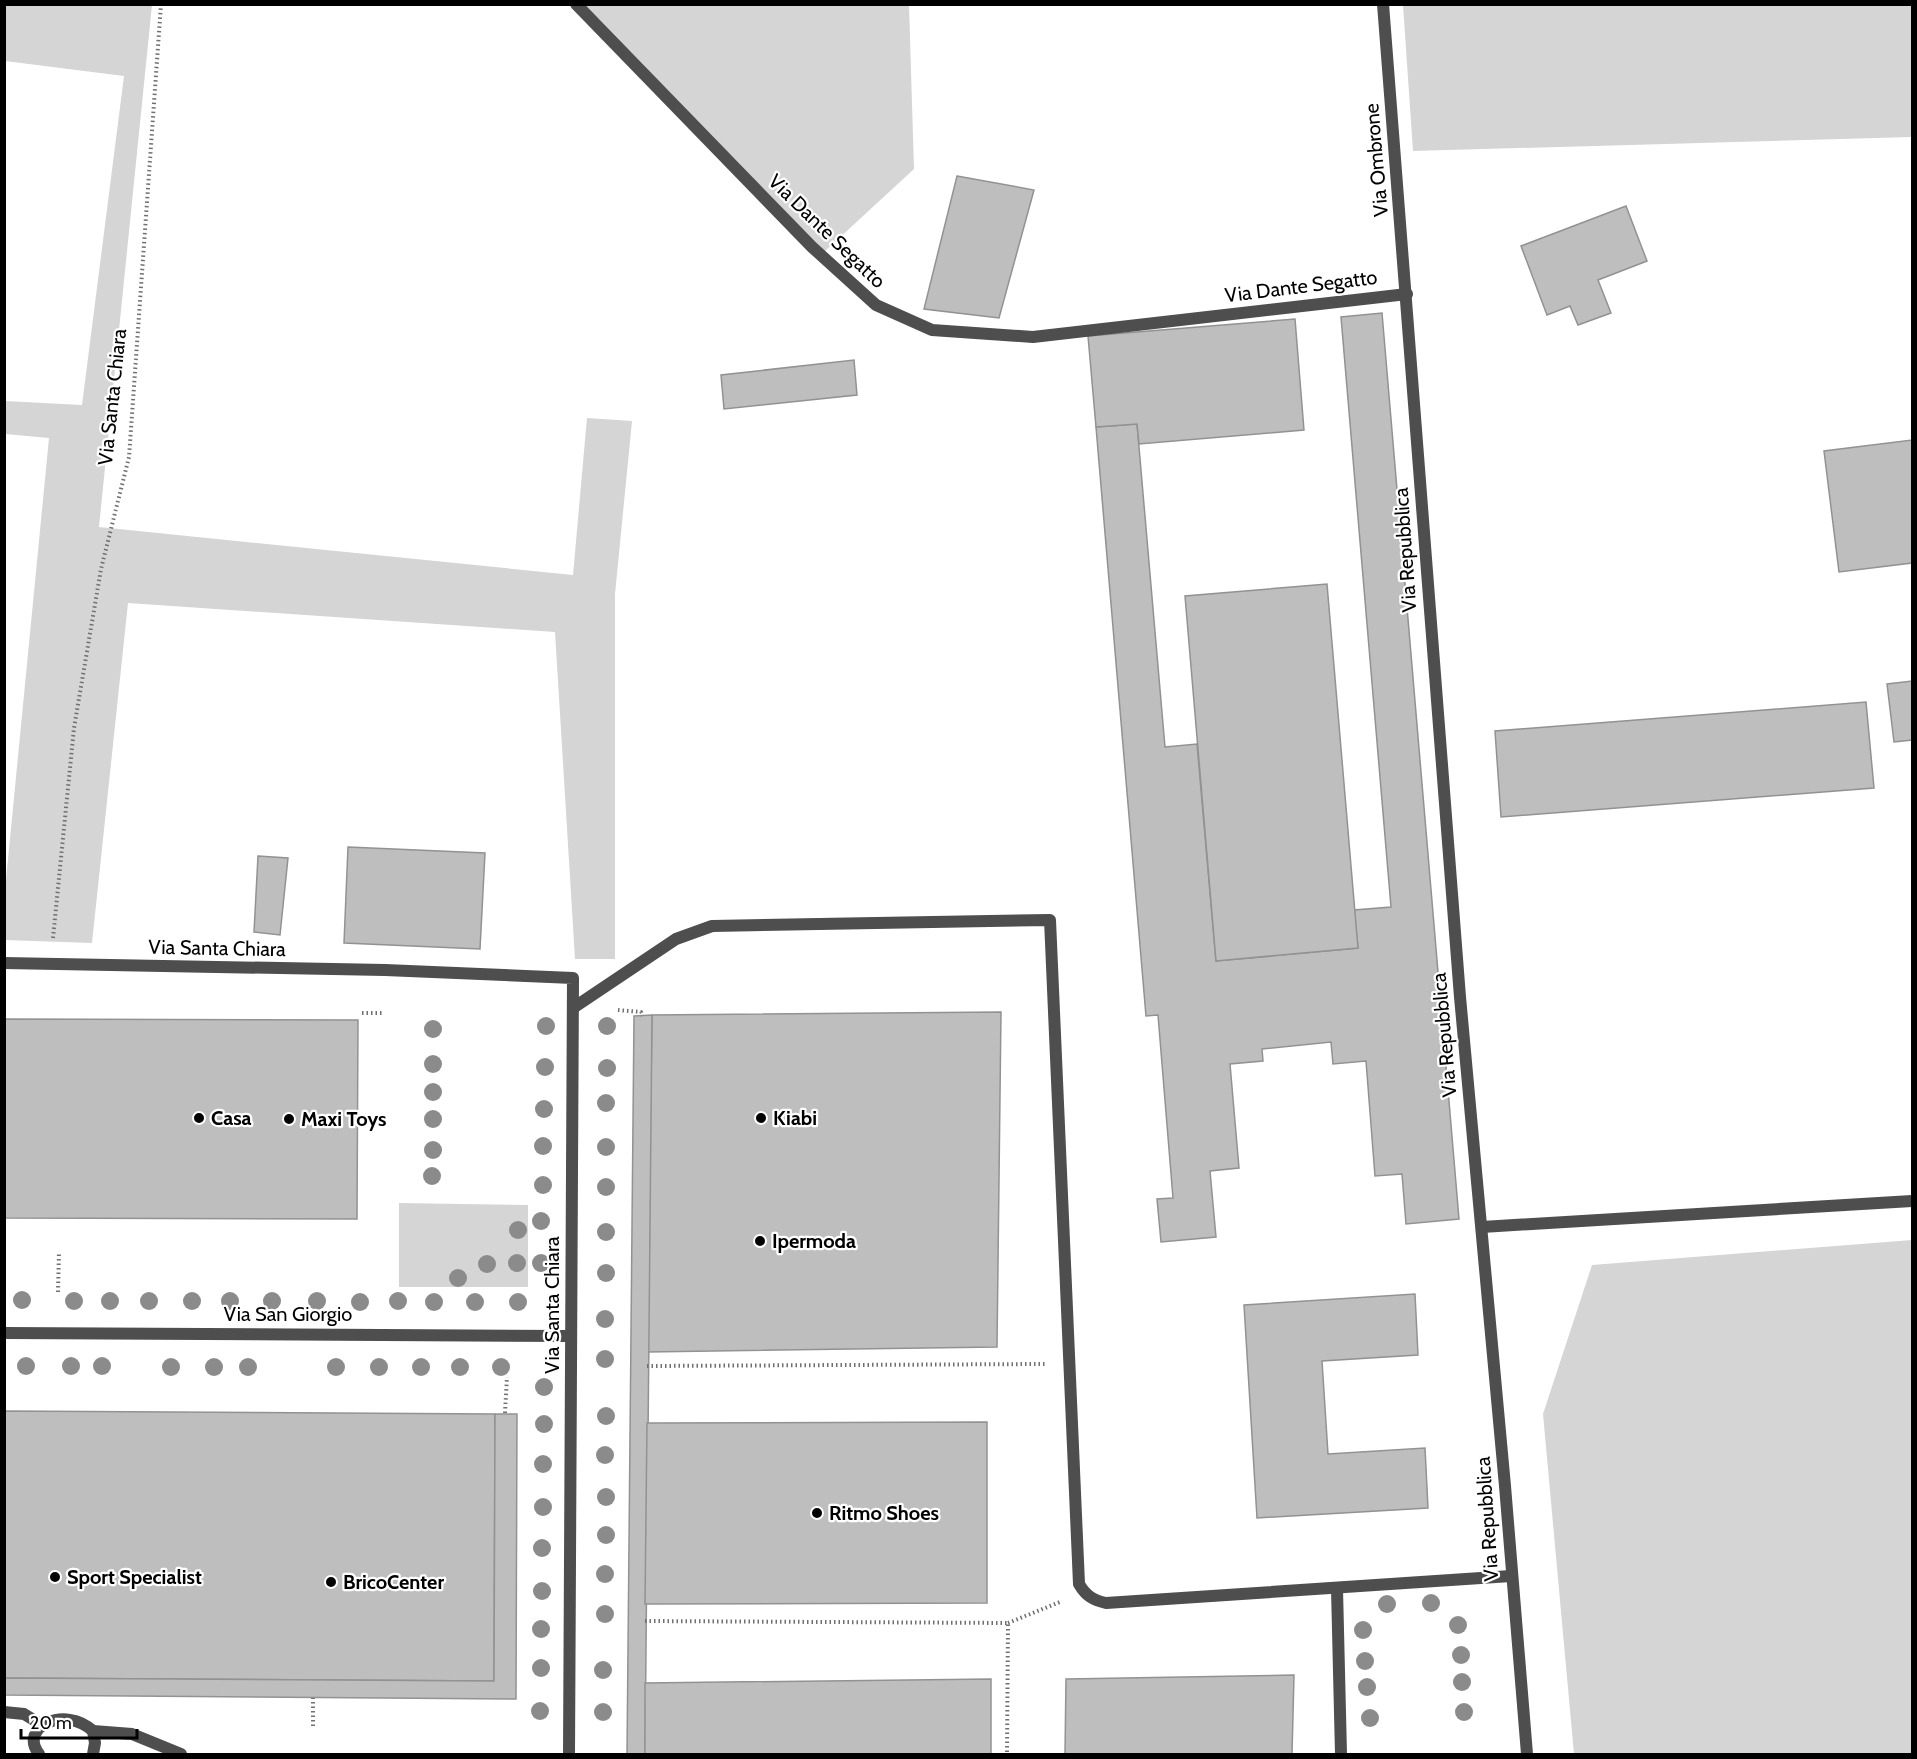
<svg xmlns="http://www.w3.org/2000/svg" width="1917" height="1759" font-family="Cabin,sans-serif">
  <rect width="100%" height="100%" fill="#fff"/>
  <g fill="#d5d5d5">
    <path d="M 5,4 L 152,5 L 99,527 L 573,575 L 587,418 L 632,421 L 615,594 L 615,959 L 575,959 L 555,632 L 128,603 L 92,943 L 5,940 L 5,890 L 49,438 L 5,434 L 5,401 L 82,405 L 124,76 L 5,61 Z"/>
    <path d="M 580,5 L 909,5 L 914,169 L 824,252 Z"/>
    <path d="M 1403,5 L 1912,5 L 1912,137 L 1413,151 Z"/>
    <path d="M 399,1203 L 528,1205 L 528,1287 L 399,1287 Z"/>
    <path d="M 1912,1240 L 1912,1754 L 1574,1754 L 1543,1414 L 1592,1265 Z"/>
  </g>
  <g fill="#bebebe" stroke="#929292" stroke-width="1.5">
    <path d="M 957,176 L 1034,190 L 999,318 L 924,309 Z"/>
    <path d="M 1626,206 L 1647,261 L 1598,280 L 1611,313 L 1578,325 L 1570,306 L 1547,315 L 1521,246 Z"/>
    <path d="M 1382,313 L 1459,1219 L 1406,1224 L 1402,1174 L 1375,1176 L 1366,1061 L 1333,1064 L 1331,1042 L 1262,1049 L 1263,1061 L 1230,1064 L 1239,1168 L 1210,1171 L 1216,1237 L 1161,1242 L 1157,1199 L 1173,1198 L 1158,1015 L 1146,1016 L 1096,427 L 1137,424 L 1165,747 L 1197,744 L 1216,961 L 1358,948 L 1354,910 L 1391,907 L 1341,317 Z"/>
    <path d="M 1295,319 L 1304,430 L 1139,444 L 1137,424 L 1096,427 L 1088,336 Z"/>
    <path d="M 854,360 L 857,395 L 724,409 L 721,375 Z"/>
    <path d="M 1912,440 L 1912,563 L 1839,572 L 1824,451 Z"/>
    <path d="M 1327,584 L 1358,948 L 1216,961 L 1185,596 Z"/>
    <path d="M 1912,681 L 1912,740 L 1894,742 L 1887,684 Z"/>
    <path d="M 1866,702 L 1874,788 L 1501,817 L 1495,731 Z"/>
    <path d="M 348,847 L 485,853 L 480,949 L 344,943 Z"/>
    <path d="M 258,856 L 288,858 L 280,935 L 254,932 Z"/>
    <path d="M 1001,1012 L 997,1347 L 647,1352 L 652,1015 Z"/>
    <path d="M 652,1015 L 645,1754 L 627,1754 L 634,1016 Z"/>
    <path d="M 4,1019 L 358,1020 L 357,1219 L 4,1218 Z"/>
    <path d="M 1415,1294 L 1418,1355 L 1322,1361 L 1328,1454 L 1425,1448 L 1428,1508 L 1257,1518 L 1244,1305 Z"/>
    <path d="M 4,1411 L 495,1414 L 494,1681 L 4,1678 Z"/>
    <path d="M 495,1414 L 517,1414 L 516,1699 L 4,1695 L 4,1678 L 494,1681 Z"/>
    <path d="M 987,1422 L 987,1603 L 645,1604 L 647,1423 Z"/>
    <path d="M 1294,1675 L 1292,1754 L 1065,1754 L 1066,1679 Z"/>
    <path d="M 991,1679 L 991,1754 L 645,1754 L 645,1683 Z"/>
  </g>
  <g fill="none" stroke-linecap="round" stroke-linejoin="round">
    <g stroke="#707070" stroke-width="4" stroke-dasharray="1.5 3" stroke-linecap="butt">
      <path d="M 53,938 L 74,728 L 101,569 L 129,457 L 161,4"/>
      <path d="M 618,1010 L 641,1012 L 642,1016"/>
      <path d="M 362,1013 L 384,1013"/>
      <path d="M 58,1292 L 59,1252"/>
      <path d="M 647,1366 L 1045,1364"/>
      <path d="M 505,1413 L 507,1377"/>
      <path d="M 645,1621 L 1008,1623 L 1007,1754"/>
      <path d="M 1008,1623 L 1060,1602"/>
      <path d="M 313,1726 L 313,1698"/>
    </g>
    <g stroke="#4e4e4e" stroke-width="12">
      <path d="M 576,4 L 812,247 L 876,305 L 932,330 L 1033,337 L 1407,294"/>
      <path d="M 4,963 L 385,970"/>
      <path d="M 573,1008 L 676,939 L 712,926 L 1050,920 L 1079,1584 C 1086,1596 1093,1600 1106,1603 L 1511,1576"/>
      <path d="M 1482,1227 L 1912,1201"/>
      <path d="M 1337,1589 L 1341,1754"/>
      <path d="M 4,1712 L 24,1714 L 42,1725"/>
      <path d="M 93,1731 L 132,1734 L 181,1754"/>
      <path d="M 39,1754 C 18,1727 65,1705 93,1731 L 95,1743 L 93,1754"/>
    </g>
    <g stroke="#4e4e4e" stroke-width="12">
      <path d="M 1383,4 L 1460,997 L 1505,1486 L 1527,1754"/>
      <path d="M 385,970 L 573,978 L 569,1754"/>
      <path d="M 4,1333 L 571,1336"/>
    </g>
  </g>
  <g fill="#8b8b8b">
    <circle cx="546" cy="1026" r="9"/>
    <circle cx="607" cy="1026" r="9"/>
    <circle cx="433" cy="1029" r="9"/>
    <circle cx="433" cy="1064" r="9"/>
    <circle cx="545" cy="1067" r="9"/>
    <circle cx="607" cy="1068" r="9"/>
    <circle cx="433" cy="1092" r="9"/>
    <circle cx="606" cy="1103" r="9"/>
    <circle cx="544" cy="1109" r="9"/>
    <circle cx="433" cy="1119" r="9"/>
    <circle cx="543" cy="1146" r="9"/>
    <circle cx="606" cy="1147" r="9"/>
    <circle cx="433" cy="1150" r="9"/>
    <circle cx="432" cy="1176" r="9"/>
    <circle cx="543" cy="1185" r="9"/>
    <circle cx="606" cy="1187" r="9"/>
    <circle cx="541" cy="1221" r="9"/>
    <circle cx="518" cy="1230" r="9"/>
    <circle cx="606" cy="1232" r="9"/>
    <circle cx="517" cy="1263" r="9"/>
    <circle cx="541" cy="1263" r="9"/>
    <circle cx="487" cy="1264" r="9"/>
    <circle cx="606" cy="1273" r="9"/>
    <circle cx="458" cy="1278" r="9"/>
    <circle cx="22" cy="1300" r="9"/>
    <circle cx="74" cy="1301" r="9"/>
    <circle cx="110" cy="1301" r="9"/>
    <circle cx="149" cy="1301" r="9"/>
    <circle cx="192" cy="1301" r="9"/>
    <circle cx="230" cy="1301" r="9"/>
    <circle cx="272" cy="1301" r="9"/>
    <circle cx="317" cy="1301" r="9"/>
    <circle cx="398" cy="1301" r="9"/>
    <circle cx="360" cy="1302" r="9"/>
    <circle cx="434" cy="1302" r="9"/>
    <circle cx="475" cy="1302" r="9"/>
    <circle cx="518" cy="1302" r="9"/>
    <circle cx="605" cy="1319" r="9"/>
    <circle cx="605" cy="1359" r="9"/>
    <circle cx="26" cy="1366" r="9"/>
    <circle cx="71" cy="1366" r="9"/>
    <circle cx="102" cy="1366" r="9"/>
    <circle cx="171" cy="1367" r="9"/>
    <circle cx="214" cy="1367" r="9"/>
    <circle cx="248" cy="1367" r="9"/>
    <circle cx="336" cy="1367" r="9"/>
    <circle cx="379" cy="1367" r="9"/>
    <circle cx="421" cy="1367" r="9"/>
    <circle cx="460" cy="1367" r="9"/>
    <circle cx="501" cy="1367" r="9"/>
    <circle cx="544" cy="1387" r="9"/>
    <circle cx="606" cy="1416" r="9"/>
    <circle cx="544" cy="1424" r="9"/>
    <circle cx="605" cy="1455" r="9"/>
    <circle cx="543" cy="1464" r="9"/>
    <circle cx="606" cy="1497" r="9"/>
    <circle cx="543" cy="1507" r="9"/>
    <circle cx="606" cy="1535" r="9"/>
    <circle cx="542" cy="1548" r="9"/>
    <circle cx="605" cy="1574" r="9"/>
    <circle cx="542" cy="1591" r="9"/>
    <circle cx="1431" cy="1603" r="9"/>
    <circle cx="1387" cy="1604" r="9"/>
    <circle cx="605" cy="1614" r="9"/>
    <circle cx="1458" cy="1625" r="9"/>
    <circle cx="541" cy="1629" r="9"/>
    <circle cx="1363" cy="1630" r="9"/>
    <circle cx="1461" cy="1655" r="9"/>
    <circle cx="1365" cy="1661" r="9"/>
    <circle cx="541" cy="1668" r="9"/>
    <circle cx="603" cy="1670" r="9"/>
    <circle cx="1462" cy="1682" r="9"/>
    <circle cx="1367" cy="1687" r="9"/>
    <circle cx="540" cy="1711" r="9"/>
    <circle cx="603" cy="1712" r="9"/>
    <circle cx="1464" cy="1712" r="9"/>
    <circle cx="1370" cy="1718" r="9"/>
  </g>
  <g fill="#000" stroke="#fff" stroke-width="2">
    <circle cx="199" cy="1118" r="6"/>
    <circle cx="761" cy="1118" r="6"/>
    <circle cx="289" cy="1119" r="6"/>
    <circle cx="760" cy="1241" r="6"/>
    <circle cx="817" cy="1513" r="6"/>
    <circle cx="55" cy="1577" r="6"/>
    <circle cx="331" cy="1582" r="6"/>
  </g>
  <g text-anchor="middle" dominant-baseline="central" stroke-width="4.5" stroke-linejoin="round" paint-order="stroke">
    <g font-size="20" fill="#000" stroke="#fff">
      <text transform="translate(1376 160) rotate(-95)">Via Ombrone</text>
      <text transform="translate(827 231) rotate(44)">Via Dante Segatto</text>
      <text transform="translate(1301 286) rotate(-7)">Via Dante Segatto</text>
      <text transform="translate(112 397) rotate(-84)">Via Santa Chiara</text>
      <text transform="translate(1405 550) rotate(-94)">Via Repubblica</text>
      <text transform="translate(217 948) rotate(1)">Via Santa Chiara</text>
      <text transform="translate(1444 1035) rotate(-95)">Via Repubblica</text>
      <text transform="translate(552 1305) rotate(-90)">Via Santa Chiara</text>
      <text x="288" y="1314">Via San Giorgio</text>
      <text transform="translate(1487 1519) rotate(-94)">Via Repubblica</text>
    </g>
    <g font-size="20" font-weight="bold" fill="#000" stroke="#fff" text-anchor="start">
      <text x="211" y="1118">Casa</text>
      <text x="773" y="1118">Kiabi</text>
      <text x="301" y="1119">Maxi Toys</text>
      <text x="772" y="1241">Ipermoda</text>
      <text x="829" y="1513">Ritmo Shoes</text>
      <text x="67" y="1577">Sport Specialist</text>
      <text x="343" y="1582">BricoCenter</text>
    </g>
  </g>
  <rect width="1917" height="1759" fill="none" stroke="#000000" stroke-width="12"/>
  <path d="M21 1729v9h116v-9" fill="none" stroke="#000000" stroke-width="3"/>
  <text x="30" y="1729" font-size="18" fill="#000000" stroke="#ffffff" stroke-width="4.5" paint-order="stroke">20 m</text>
</svg>
